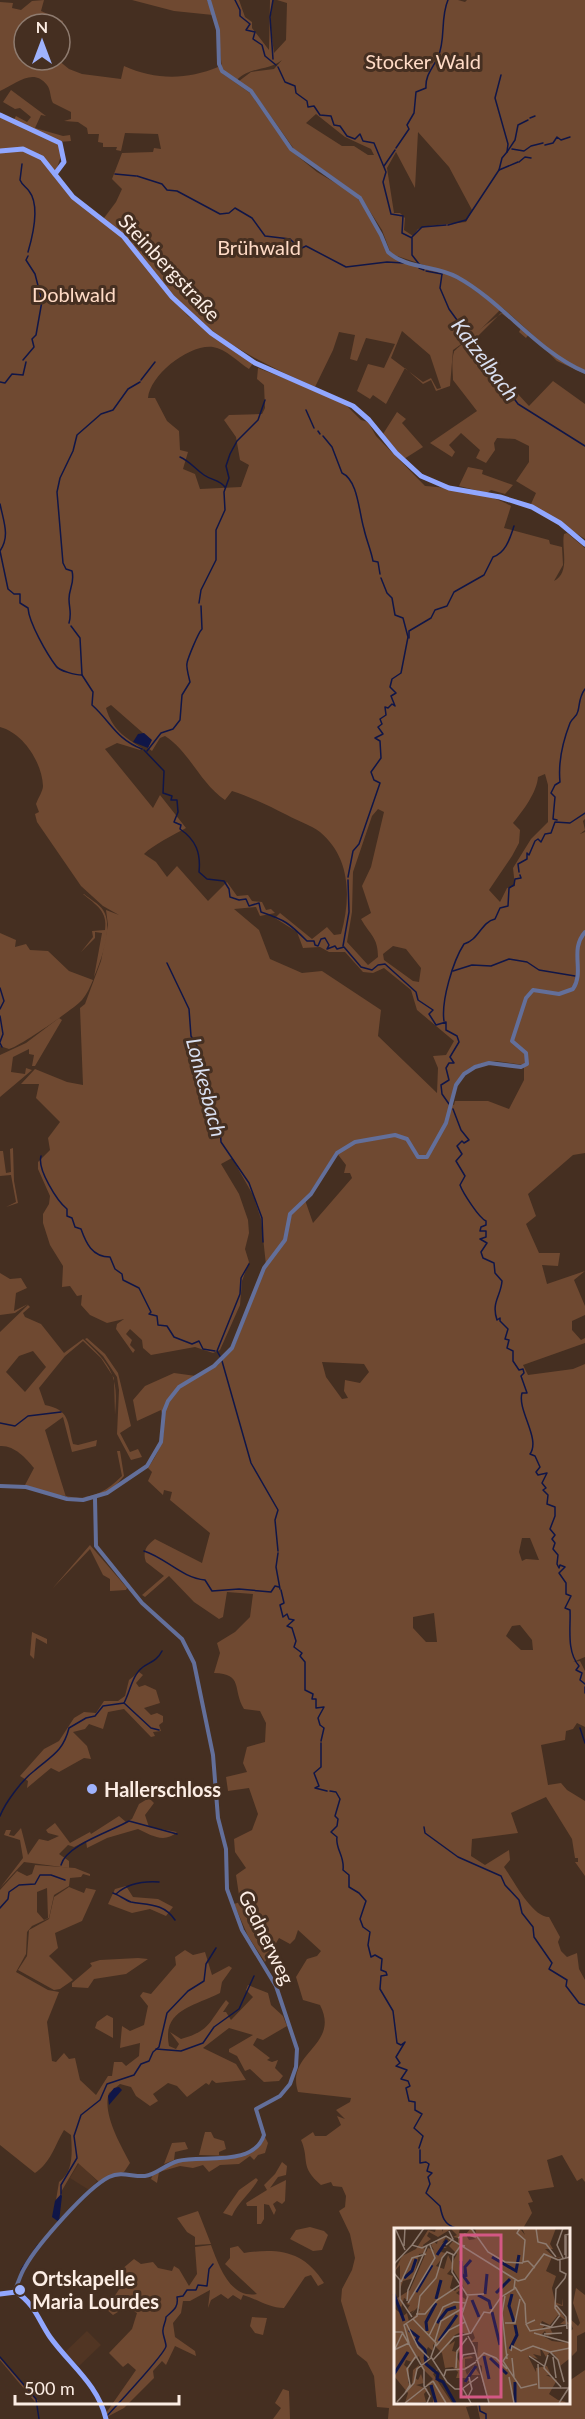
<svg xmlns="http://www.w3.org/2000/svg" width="585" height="2419" font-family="Lato,sans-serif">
  <rect width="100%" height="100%" fill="#452f21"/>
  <g fill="#513523">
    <path d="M 79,2163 L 97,2181 L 89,2190 L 70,2178 Z"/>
    <path d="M 87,2331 L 101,2345 L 79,2366 L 64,2353 Z"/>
  </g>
  <g fill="#6f4931" fill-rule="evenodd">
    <path d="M 44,0 L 41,11 L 63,21 L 60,34 L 60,24 L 24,24 L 24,60 L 58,60 L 69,69 L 82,74 L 121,79 L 124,66 C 155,80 187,80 218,67 L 223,74 L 250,93 L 290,150 L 317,172 L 354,194 L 365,208 L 391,257 L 454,276 L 501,309 L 477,333 L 453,350 L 450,386 L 436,391 L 431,380 L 423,384 L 405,368 L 386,404 L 373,395 L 370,399 L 357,391 L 368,364 L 384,368 L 395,344 L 366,338 L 357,361 L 350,359 L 355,335 L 339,332 L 333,350 L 315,387 C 256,361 213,339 169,291 C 146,267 130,238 104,218 L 116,202 L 122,189 L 112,179 L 122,153 L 153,152 L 154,148 L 161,149 L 158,134 L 125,133 L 121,151 L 116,150 L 117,147 L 103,147 L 103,143 L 98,142 L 99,134 L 88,134 L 87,128 L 78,122 L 64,121 L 71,119 L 71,112 L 53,103 C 50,98 51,90 47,85 C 33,67 16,84 0,91 L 0,2 L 13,3 L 12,8 L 21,10 L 32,1 ZM 402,331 L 430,355 L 441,388 L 437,389 L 431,378 L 423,382 L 391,358 Z"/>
    <path d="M 132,0 L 207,0 L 213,15 L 174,11 Z"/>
    <path d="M 210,0 L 239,0 L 245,17 L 252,22 L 252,28 L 269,50 L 270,0 L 273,0 L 270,22 L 274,53 L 286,40 L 287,3 L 277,0 L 458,0 L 465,2 L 467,0 L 585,0 L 585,371 L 554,354 L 504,309 L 457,276 L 391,254 L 382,230 L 360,196 L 294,149 L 255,94 L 239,81 L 251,72 L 274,69 L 282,60 C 269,71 251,66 237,80 L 222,69 L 218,31 ZM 316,114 L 345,137 L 371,149 L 374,155 L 368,155 L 354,146 L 342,146 L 306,123 ZM 418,132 L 449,167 L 472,210 L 466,222 L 428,226 L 418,229 L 413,236 L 404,230 L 405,218 L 400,213 L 394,213 L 387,168 L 396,152 L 415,188 Z"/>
    <path d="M 11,90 L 46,116 L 41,115 L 35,128 L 63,136 L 70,135 L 71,141 L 59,142 L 13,121 L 16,116 L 27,122 L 31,117 L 20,108 L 15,109 L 3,102 Z"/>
    <path d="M 0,116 L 59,144 L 62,153 L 54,177 L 74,199 L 114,229 L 188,316 L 253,363 L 249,369 C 238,362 226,349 213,347 C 189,344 150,375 148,398 L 155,398 L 167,421 L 179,431 L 180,450 L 188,452 L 183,469 L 195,474 L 200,489 L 241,487 L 249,465 L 240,460 L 236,437 L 224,420 L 229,415 L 262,414 L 265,408 L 264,385 L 257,379 L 258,368 L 322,393 L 347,406 L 361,420 L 368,422 L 376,436 L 425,486 C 446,487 492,494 511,506 L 504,528 L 549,540 L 550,544 L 562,547 L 563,565 L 554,581 C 571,572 561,548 564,534 L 567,533 L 585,548 L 585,819 L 583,821 L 585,830 L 580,834 L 585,832 L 585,1153 L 573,1155 L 528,1194 L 536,1216 L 526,1224 L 539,1253 L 560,1253 L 558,1266 L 542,1265 L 547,1284 L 585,1271 L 574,1280 L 585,1306 L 585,1315 L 572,1321 L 572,1330 L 581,1340 L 585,1338 L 585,1343 L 523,1365 L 528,1375 L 573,1369 L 585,1364 L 585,1657 L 573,1662 L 580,1661 L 585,1671 L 585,1727 L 577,1723 L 573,1729 L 566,1731 L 565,1740 L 541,1745 L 548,1785 L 561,1783 L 567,1790 L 585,1801 L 585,1876 L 575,1862 L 578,1862 L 578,1858 L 575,1858 L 572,1839 L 546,1797 L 511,1813 L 518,1833 L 472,1839 L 471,1856 L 485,1865 L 509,1850 L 510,1860 L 504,1867 C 514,1881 532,1917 549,1917 L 560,1937 L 558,1942 L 561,1951 L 567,1957 L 577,1953 L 579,1969 L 585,1980 L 585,2182 L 582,2178 L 577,2181 L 562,2155 L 547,2160 L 554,2187 L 528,2191 L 533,2202 L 528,2203 L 532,2213 L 522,2230 L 396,2230 L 396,2402 L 568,2402 L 569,2381 L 585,2370 L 585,2419 L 480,2419 L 477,2405 L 466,2407 L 470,2419 L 388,2419 L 389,2408 L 377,2407 L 374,2376 L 367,2362 L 357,2354 L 341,2301 L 342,2289 L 352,2270 L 355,2258 L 350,2234 L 339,2211 L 345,2207 L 346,2196 L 342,2187 L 333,2186 L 331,2182 L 321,2185 C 299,2166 310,2160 301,2140 L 313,2132 L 315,2136 L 326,2136 L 341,2125 L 337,2116 L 345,2119 L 336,2110 L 350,2102 L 351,2098 L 298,2092 C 285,2052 341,2046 320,2005 L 303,2000 L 296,1977 L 307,1959 L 317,1956 L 321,1951 L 298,1930 L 295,1939 L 290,1944 L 279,1938 L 265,1962 L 248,1936 L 234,1904 L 240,1902 L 236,1875 L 246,1868 L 235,1852 L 234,1839 L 252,1830 L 258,1814 L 249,1788 L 228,1791 L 226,1777 L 247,1772 L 243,1763 L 247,1747 L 265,1742 L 266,1723 L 260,1711 L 244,1709 C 232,1689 244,1674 214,1673 L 220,1653 L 217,1643 L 235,1632 L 250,1617 L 253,1594 L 227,1592 L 223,1617 L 219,1619 L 194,1602 L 169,1576 L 145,1597 L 142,1595 L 164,1576 L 146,1562 C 142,1551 147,1545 155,1539 L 202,1563 L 210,1533 L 170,1500 L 172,1492 L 164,1490 L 163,1495 L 148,1481 L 152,1472 L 148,1468 C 161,1449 168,1433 161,1410 L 137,1421 L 133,1400 L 145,1386 L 174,1373 L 196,1376 L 218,1365 L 235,1345 L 266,1265 L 261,1219 L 253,1195 L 232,1158 L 221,1164 L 239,1194 L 248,1220 L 249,1233 L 245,1249 L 249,1262 L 242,1281 L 240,1305 L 220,1350 L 213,1353 L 195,1347 L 151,1355 L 143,1348 L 142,1340 L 130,1329 L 126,1334 L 132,1340 L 130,1345 L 135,1350 L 133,1353 L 116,1329 L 117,1324 L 124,1319 L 107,1323 L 90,1315 L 81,1305 L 82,1295 L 77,1296 L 70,1286 L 62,1287 L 63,1266 L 50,1245 L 43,1223 L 43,1214 L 49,1204 L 50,1196 L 38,1169 L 38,1162 L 50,1150 L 48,1138 L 60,1122 L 36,1098 L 39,1084 L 21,1084 L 35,1069 L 67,1082 L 83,1085 L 80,1008 L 85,1004 L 101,961 L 108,925 L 106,910 L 119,915 L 103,906 L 81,886 L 37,822 L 35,814 L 39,812 L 36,804 C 38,798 43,791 43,786 C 42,762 23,733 0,727 ZM 111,705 L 151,740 L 148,748 L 152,751 L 160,738 L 165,736 C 190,752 199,782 225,800 L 232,791 C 251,797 269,806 287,815 C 298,821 311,825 320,832 C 351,858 351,898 341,934 L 334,935 L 327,927 L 312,939 L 280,913 L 275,918 L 297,932 L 303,948 L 320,947 L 329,952 L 345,952 L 363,972 L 373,973 L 384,968 L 411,990 L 417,1010 L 454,1041 L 446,1055 L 433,1056 L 438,1068 L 437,1093 L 378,1036 L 381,1010 L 322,971 L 302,973 L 270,959 L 259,930 L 234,909 L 256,907 L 260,916 L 275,913 L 271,909 L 266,910 L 262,902 L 252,901 L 248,895 L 237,896 L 227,882 L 208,901 L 177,866 L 167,877 L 156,862 L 144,854 C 153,845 173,835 186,828 L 160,795 L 153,808 L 105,749 L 117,743 L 140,750 L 142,748 C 124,737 112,729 106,708 ZM 545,774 L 548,785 L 548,822 L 531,839 L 513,868 L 515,886 L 507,888 L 500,902 L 489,890 L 512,856 L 519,843 L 520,830 L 513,823 C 523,811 537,792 538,777 ZM 378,809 L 384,812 L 371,867 L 362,886 L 371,913 L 361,919 C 370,935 378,937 378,957 L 368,965 L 347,942 L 352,912 L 353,872 L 372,816 ZM 393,946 L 406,949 L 421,968 L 419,982 L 413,981 L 384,960 L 383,954 ZM 496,1061 L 524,1065 L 524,1080 L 509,1109 L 488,1101 L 455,1101 L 454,1105 L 452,1104 C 457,1074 465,1064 496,1061 ZM 336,1152 L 346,1165 L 344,1173 L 350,1173 L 352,1178 L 313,1223 L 305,1200 ZM 322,1362 L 364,1364 L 369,1372 L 360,1383 L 345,1380 L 344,1391 L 348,1398 L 342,1399 L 326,1377 ZM 522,1538 L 530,1538 L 539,1560 L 526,1559 L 522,1561 L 519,1552 ZM 434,1613 L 437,1642 L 426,1642 L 413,1628 L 413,1617 ZM 520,1625 L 532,1640 L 533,1650 L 521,1650 L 506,1636 L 512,1626 Z"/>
    <path d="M 505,312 C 530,335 554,358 585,374 L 557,361 L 529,334 L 526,338 L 519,332 L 521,328 L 501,313 L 476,338 L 506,381 L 529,406 L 553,381 L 585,404 L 585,539 L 531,504 L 536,493 L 516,481 L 529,462 L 529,446 L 515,439 L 497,438 L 494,443 L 495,450 L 486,463 L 476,458 L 480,450 L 461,433 L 449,445 L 455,452 L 452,457 L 430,443 L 477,411 L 453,380 C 453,372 451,361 454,352 C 455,349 501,312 505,312 Z"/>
    <path d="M 397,412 L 406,419 L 402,423 L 423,447 L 404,459 L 383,434 Z"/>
    <path d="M 468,467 L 483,470 L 482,474 L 513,485 L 505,494 L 491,490 L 487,493 L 459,486 Z"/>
    <path d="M 83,894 L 84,894 C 90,899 99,904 103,910 C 114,926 101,961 94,977 L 102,933 L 95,932 L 95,938 L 81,952 L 93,937 L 92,931 L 105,930 C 108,911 96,905 83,894 Z"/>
    <path d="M 0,933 L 16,940 L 15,947 L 26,944 L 30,950 L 48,951 L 69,971 L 93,980 C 90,987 87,994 82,1000 C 75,1008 19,1047 9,1049 L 0,1046 Z"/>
    <path d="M 59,1018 L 62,1020 L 35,1066 L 32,1066 L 34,1055 L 29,1054 L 29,1049 L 13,1057 L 11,1072 L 25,1074 L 26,1068 L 32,1070 L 0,1097 L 0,1055 L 26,1043 Z"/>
    <path d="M 13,1148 L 14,1181 L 18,1203 L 6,1207 L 16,1202 L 11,1175 L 0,1176 L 0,1151 L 3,1151 L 6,1173 L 11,1172 L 10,1149 Z"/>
    <path d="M 0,1273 L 10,1279 L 21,1278 L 27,1288 L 16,1293 L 14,1311 L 28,1304 L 15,1313 L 0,1315 Z"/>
    <path d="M 28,1305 L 30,1307 L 23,1313 L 25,1317 L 41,1324 L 64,1353 L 83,1339 C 111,1365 119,1376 115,1415 L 114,1378 L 101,1358 L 83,1341 L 65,1356 L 39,1388 L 45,1405 C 70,1410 67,1421 73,1444 L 78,1445 L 97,1440 L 96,1446 L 72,1452 L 63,1417 L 45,1430 L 66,1497 C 90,1500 105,1493 122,1476 L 117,1451 L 120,1451 L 124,1476 C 98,1510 59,1496 25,1485 L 34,1468 C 26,1458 14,1445 0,1446 L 0,1332 ZM 33,1351 L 46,1367 L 25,1392 L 6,1372 L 19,1356 Z"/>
    <path d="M 87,1338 L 105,1354 L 118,1373 L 131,1426 L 120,1433 L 130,1452 L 138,1449 L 142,1457 L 131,1460 L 117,1434 L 119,1390 L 117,1377 L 103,1356 L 85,1339 Z"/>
    <path d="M 90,1545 L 127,1588 L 126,1590 L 110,1591 L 110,1579 L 103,1575 L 90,1549 L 52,1589 Z"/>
    <path d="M 32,1632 L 47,1639 L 47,1644 L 36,1638 L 34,1659 L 30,1655 Z"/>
    <path d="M 139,1672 L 143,1675 L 136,1683 L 139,1687 L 145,1685 L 156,1690 L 160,1703 L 144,1708 L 151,1715 L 157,1713 L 163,1716 L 163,1722 L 159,1725 L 161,1731 L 153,1732 L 155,1736 L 151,1737 L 124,1709 L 108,1712 L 103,1729 L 89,1724 L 85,1729 L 73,1732 L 87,1746 L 91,1759 L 84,1758 L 59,1772 L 51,1768 L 27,1788 L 28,1781 L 20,1776 L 44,1749 L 59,1741 L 74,1718 L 84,1712 L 96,1713 L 104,1701 L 118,1701 L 125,1696 L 129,1680 Z"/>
    <path d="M 149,1798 L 154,1803 L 145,1815 L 149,1827 L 177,1832 C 164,1844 151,1835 138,1829 L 107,1838 L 87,1848 L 86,1841 L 74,1847 L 68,1845 L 59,1854 L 69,1861 L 69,1868 L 24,1862 L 0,1888 L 23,1858 L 20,1840 L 4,1835 L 6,1830 L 11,1830 L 9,1835 L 14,1836 L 21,1828 L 28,1855 L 39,1839 L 48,1841 L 59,1836 L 48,1833 L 46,1830 L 55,1823 L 70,1843 L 90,1832 L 91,1834 L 119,1816 L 126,1822 L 132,1819 L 139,1804 Z"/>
    <path d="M 35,1865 L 75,1868 L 90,1874 L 90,1876 L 83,1874 L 81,1877 L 70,1878 L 69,1886 L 54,1895 L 49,1918 L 32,1926 L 27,1932 L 26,1954 L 16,1972 L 48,1990 L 59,1992 L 47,2022 L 52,2061 L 56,2062 L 64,2053 L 69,2059 L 75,2058 L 80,2080 L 96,2095 L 108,2076 L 112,2076 L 114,2062 L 122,2062 L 126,2066 L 139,2056 L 140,2043 L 120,2048 L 122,2026 L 130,2031 L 144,2025 L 148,2006 L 140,1996 L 143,1992 L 151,1994 L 176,1965 L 175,1957 L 185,1950 L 193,1955 L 205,1952 L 212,1975 L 229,1966 L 232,1968 L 222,1982 L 220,1993 C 192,2007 162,2010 169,2046 L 176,2049 L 179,2044 L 170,2032 L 181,2039 C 210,2031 209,2022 226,2000 L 229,2003 L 223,2012 L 226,2012 L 231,2020 L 253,1997 L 246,1990 L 248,1985 L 268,1993 L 271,2005 L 283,2016 L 287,2026 L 263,2040 L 257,2038 L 253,2045 L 270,2058 L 267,2060 L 272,2062 L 278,2060 L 275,2068 L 283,2076 L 279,2081 L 264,2082 L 250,2069 L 245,2071 L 237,2056 L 229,2052 L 229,2049 L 253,2035 L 229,2028 L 203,2048 L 236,2064 L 246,2080 L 216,2083 L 212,2080 L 209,2085 L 206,2083 L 187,2097 L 177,2086 L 168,2083 L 153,2094 L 158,2101 L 150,2106 L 136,2096 L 131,2087 L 120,2084 L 109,2093 C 102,2113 120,2144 130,2163 L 124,2172 L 99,2182 L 78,2163 L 61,2192 L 62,2196 L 61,2195 L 56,2200 L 59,2182 C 74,2171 72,2152 71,2135 L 64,2130 C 54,2147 51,2162 35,2173 L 0,2145 L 0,1890 L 17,1871 L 27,1876 L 32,1874 ZM 47,1888 L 48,1918 L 44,1920 L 37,1912 L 37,1892 Z"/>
    <path d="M 126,1886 L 133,1897 L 158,1899 L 173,1907 L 166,1916 L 150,1909 L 132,1913 L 108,1904 L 115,1889 Z"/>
    <path d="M 69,1887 L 84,1893 L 86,1888 L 96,1890 L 82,1921 L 55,1933 L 58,1948 L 49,1956 L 73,1980 L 60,1989 L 54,1990 L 18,1970 L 27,1956 L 29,1930 L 49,1919 L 54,1897 Z"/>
    <path d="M 138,1958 L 148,1959 L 126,1974 L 94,1979 L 88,1988 L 72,1987 L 72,1983 L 92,1966 L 90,1963 L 100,1960 Z"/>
    <path d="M 107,2015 L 113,2018 L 113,2038 L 95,2028 L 97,2022 Z"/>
    <path d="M 205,2132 L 211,2132 L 214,2138 L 224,2141 L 226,2149 L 219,2152 L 219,2155 L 234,2156 L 199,2155 Z"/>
    <path d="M 265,2137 L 268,2143 L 265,2153 L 258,2155 L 254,2160 L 250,2156 L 239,2164 L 220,2165 L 209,2172 L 203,2165 L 193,2168 L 180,2166 L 159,2172 L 157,2183 L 151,2179 C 169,2141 249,2178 265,2137 Z"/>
    <path d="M 185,2142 L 188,2149 L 175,2152 L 174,2160 L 164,2164 L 172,2143 Z"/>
    <path d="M 282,2162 L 287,2166 L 286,2175 L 278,2177 L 270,2188 L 286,2180 L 285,2201 L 282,2204 L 277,2201 L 273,2204 L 276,2210 L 274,2215 L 269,2205 L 264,2204 L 264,2219 L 261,2224 L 257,2224 L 257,2206 L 247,2206 L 246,2203 L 267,2190 L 264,2185 L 275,2174 Z"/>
    <path d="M 256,2178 L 258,2180 C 250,2194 239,2201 232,2216 L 223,2213 L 239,2190 Z"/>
    <path d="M 198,2211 L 211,2244 L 195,2245 L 195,2237 L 187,2232 L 177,2218 Z"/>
    <path d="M 310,2227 L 324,2231 L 328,2235 L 322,2250 L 313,2251 L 290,2239 L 296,2230 Z"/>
    <path d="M 211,2245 C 219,2266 230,2299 257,2294 L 225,2264 L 230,2258 L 230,2248 L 238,2246 L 244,2253 C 279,2248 304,2251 324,2283 L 318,2286 L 311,2275 L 305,2277 L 284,2308 C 269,2308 257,2299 243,2295 L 241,2300 L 233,2295 L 228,2299 L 221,2294 L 211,2300 L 208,2308 L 210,2290 L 190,2301 L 183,2301 L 181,2313 L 173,2323 L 175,2337 L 195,2351 L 196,2356 L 175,2346 L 166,2365 L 162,2361 L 153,2371 L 154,2378 L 124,2408 L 107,2417 L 106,2413 L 136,2370 L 128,2363 L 123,2367 L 109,2353 L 132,2329 L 137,2313 L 126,2307 L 113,2315 L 106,2309 L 120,2288 L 109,2280 L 134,2259 L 141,2264 L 153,2262 L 158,2268 L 172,2271 L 174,2266 L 179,2269 L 189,2286 L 197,2274 L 195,2247 Z"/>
    <path d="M 576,2288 L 585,2295 L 585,2332 L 577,2336 L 577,2351 L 572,2356 L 568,2333 L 573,2329 L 569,2318 L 578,2326 L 580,2323 L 573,2303 Z"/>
    <path d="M 252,2317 L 267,2318 L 263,2335 L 255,2333 L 250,2326 Z"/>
    <path d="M 0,2357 L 38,2401 L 35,2402 L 0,2360 Z"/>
    <path d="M 283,2389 L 289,2391 L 290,2419 L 273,2419 L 281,2408 L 275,2403 Z"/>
  </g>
  <g fill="#101648">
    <path d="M 144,733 L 152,740 L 148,748 L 133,742 L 138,734 Z"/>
    <path d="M 119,2087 L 122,2090 L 109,2105 L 108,2096 L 114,2088 Z"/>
    <path d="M 61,2194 L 62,2196 L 59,2222 L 52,2217 L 55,2201 Z"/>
  </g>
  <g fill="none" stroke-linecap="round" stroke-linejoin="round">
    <g stroke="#101648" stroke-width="1.5">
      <path d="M 235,0 L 240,10 L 240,16 L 250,24 L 246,30 L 255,32 L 253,39 L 262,45 L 265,56 L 276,65"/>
      <path d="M 273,0 L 270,17 L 273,59"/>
      <path d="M 278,67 L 285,82 L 295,86 L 296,93 L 307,101 L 308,107 L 314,106 L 320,115 L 331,116 L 334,125 L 340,126 L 347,136 L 355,139 L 360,134 L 363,141 L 374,143 L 386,172 L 383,182 L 391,214 L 403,216 L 402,233 L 412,238 L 412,255 L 419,264"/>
      <path d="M 530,118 L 535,116"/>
      <path d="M 545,145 L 553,143 L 557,137 L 561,140 L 570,137"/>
      <path d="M 396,148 L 409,129 L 407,125 L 414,113 L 416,92 L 426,88 C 425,75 433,68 438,57 C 446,40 440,18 448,0"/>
      <path d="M 512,149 L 524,151 L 531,146 L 543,143"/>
      <path d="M 507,152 L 515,140 L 518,125 L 528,120"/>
      <path d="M 519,162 L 525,157 L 531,158"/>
      <path d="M 22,164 L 20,180 C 22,185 26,187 29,191 C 40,205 33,235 28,252"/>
      <path d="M 384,166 L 395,150"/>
      <path d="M 499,170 L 518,162"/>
      <path d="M 115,174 L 136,176"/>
      <path d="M 137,176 L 162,184 L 167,190 L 177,191 L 220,214 L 229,213 L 235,208 L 252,218 L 265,236 L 290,239 L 300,249 L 306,246 L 346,267 L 387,262 L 404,263"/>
      <path d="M 448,225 L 466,220 L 499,170 L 502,158 L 507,152 L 508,144 L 495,98 L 501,75"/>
      <path d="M 412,237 L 422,227 L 446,225"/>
      <path d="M 419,268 L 424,270"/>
      <path d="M 426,271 L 442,274"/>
      <path d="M 442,274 L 440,288 L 449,309 L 518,404 L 585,446"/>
      <path d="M 23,360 L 34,347 L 32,339 L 36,335 L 42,301 L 35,274 L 26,260 L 28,256"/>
      <path d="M 141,380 L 155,362"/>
      <path d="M 0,382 L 5,383 L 12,374 L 23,375 L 26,362"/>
      <path d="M 306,410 L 314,428"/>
      <path d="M 318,431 L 320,434"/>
      <path d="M 323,436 L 332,447 L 342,473 C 358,480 359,513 364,529 C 366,539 371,550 373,561 L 378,562 L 380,574"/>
      <path d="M 180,457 C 191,462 195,469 204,475 C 211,480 220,480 225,487"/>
      <path d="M 0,504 C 4,523 10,536 0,551 L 8,589 L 14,594 L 20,594 L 20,603 L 28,608 C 29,623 47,654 56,666 C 59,671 76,675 82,675 L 93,692 L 92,705 C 111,722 116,739 142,749"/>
      <path d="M 199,603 L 201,590 L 216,560 L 216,530 L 225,510 L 224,492 L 229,478 L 226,466 L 230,454 L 237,441 L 258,420 L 265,400"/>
      <path d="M 69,623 C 72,613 69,608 69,599 C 69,588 75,583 72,571 L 66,569 L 63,563 L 57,492 L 60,478 L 73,451 L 77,435 L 101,414 L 113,410 L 128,389 L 140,382"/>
      <path d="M 71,626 L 80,638 L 82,675"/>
      <path d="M 409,638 L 409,631 L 431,618 L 435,610 L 447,606 L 454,592 L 484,575 L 493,557 C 506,553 510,538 514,526"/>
      <path d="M 144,750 L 164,771 L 163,793 L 172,796 L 171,800 L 177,800 L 178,812 L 174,822 L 181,825 L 180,829 C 196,840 201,853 199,872 L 207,879 L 224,881 L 229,889 L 230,897 L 239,900 L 246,899 L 249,906 L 259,903 L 261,912 C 285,920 289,923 307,941 L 314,941 L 315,945 L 318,946 L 321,939 L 325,938 L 329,945 L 327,949 L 335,946 L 337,949 L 344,947 L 361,967 L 372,970 L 378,965 L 385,964 L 416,992 L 418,1000 L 433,1010 L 429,1014 L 436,1025 L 446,1022 L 446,1030 L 457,1036 L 459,1042 L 450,1057 L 454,1063 L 449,1063 L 446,1068 L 449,1080 L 441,1085 L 442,1094 L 449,1104"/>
      <path d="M 147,751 L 161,733 L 173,729 L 180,720 L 182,695 L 190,682 C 189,678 186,667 187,663 C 188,658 198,633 202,629 L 201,606"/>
      <path d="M 557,820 L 553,819 L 555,797 L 551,793 L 555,785 L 560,782 C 558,762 563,741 570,723 C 572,718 577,717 578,711 C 580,703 579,697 585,689"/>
      <path d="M 519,872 L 518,864 L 527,859 L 527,853 L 529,855 L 535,841 L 538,839 L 541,842 L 545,834 L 551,833 L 555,822 L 570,823 L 585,813"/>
      <path d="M 348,877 L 353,851 L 359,844 L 380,783 L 374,780 L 371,772 L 381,758 L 380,741 L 375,738 L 383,734 L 378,727 L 382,724 L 380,719 L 386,715 L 385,707 L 388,708 L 392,704 L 395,706 L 391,696 L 396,693 L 390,687 L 392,679 L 401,673 L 408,637 L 403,618 L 395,615 L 392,598 L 387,593 L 381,578"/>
      <path d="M 343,946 L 349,912 L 348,880"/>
      <path d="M 167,963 L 189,1009 L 191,1036 L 197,1046 L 197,1063 L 201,1065 L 204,1084 L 210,1084 C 211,1091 209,1101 207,1108 L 212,1109 L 210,1116 L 220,1127 L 221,1142 L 249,1183 L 262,1218 L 263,1242"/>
      <path d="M 453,971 L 472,965 L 491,966 L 509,959 L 527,962 L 539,970 L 575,976"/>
      <path d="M 0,988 L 4,1001 L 0,1009"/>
      <path d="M 0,1016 L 3,1034 L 0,1042"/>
      <path d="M 444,1021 C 441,1001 453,961 464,944 C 479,940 481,922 495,919 L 500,908 L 508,906 L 509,888 L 514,885 L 515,879 L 521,878 L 520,875"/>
      <path d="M 0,1043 L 2,1047"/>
      <path d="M 453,1109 L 461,1130 L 469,1140 L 464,1143 L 462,1141 L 457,1146 L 462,1154 L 456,1161 L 465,1176 L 460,1185 C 463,1193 479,1218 486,1221 L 486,1225 L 481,1227 L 480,1231 L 486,1231 L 486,1237 L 480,1239 L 487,1243 L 481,1252 L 483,1258 L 494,1263 L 495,1273 L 502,1281 C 501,1296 491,1302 497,1320 L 500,1318 L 500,1321 L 508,1329 L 505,1339 L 509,1340 L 507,1348 L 513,1351 L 513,1361 L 519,1370 L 523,1369 L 524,1373 L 521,1376 L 527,1393 L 522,1393 C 517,1410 541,1439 530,1454 L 535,1456 L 540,1467 L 536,1472 L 538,1475 L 547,1473 L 542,1483 L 546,1488 L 543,1490 L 548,1495 L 547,1504 L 555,1507 L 555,1516 L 550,1529 L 555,1535 L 552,1539 L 555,1543 L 553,1549 L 558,1555 L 557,1564 L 559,1568 L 560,1565 L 565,1567 L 559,1573 L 566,1583 L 566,1594 L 571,1596 L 565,1608 L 570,1610 C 571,1626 566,1651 579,1666 L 576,1670 L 582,1673 L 580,1680 L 585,1684"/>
      <path d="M 41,1156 C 37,1169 57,1201 67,1209 L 67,1216 L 72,1218 L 75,1227 L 81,1229 C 86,1243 92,1257 110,1257 L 115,1269 L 122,1274 L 123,1280 L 139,1288 L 151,1312 L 149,1314 L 157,1316 L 158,1325 L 167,1326 L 174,1337 L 192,1344 L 199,1341 L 203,1349 L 215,1351"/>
      <path d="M 221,1358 L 217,1351 L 240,1294 L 241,1278 L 249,1264"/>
      <path d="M 222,1361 L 251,1463 L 278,1510 L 275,1520 L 278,1551"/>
      <path d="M 0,1423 L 15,1426 L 28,1416 L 61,1412"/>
      <path d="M 144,1551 C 166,1558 182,1578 205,1580 L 212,1591 L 239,1589 L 271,1592 L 275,1586 L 279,1587"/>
      <path d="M 278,1553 L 276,1567 L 280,1589"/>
      <path d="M 281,1590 L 284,1603 L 280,1605 L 283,1617 L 287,1614 L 289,1619 L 294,1620 L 287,1626 L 292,1628 L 296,1641 L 294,1647 L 302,1653 L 300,1656 L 305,1662 L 305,1690 L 313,1694 L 312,1699 L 316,1699 L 316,1708 L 324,1707 L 318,1718 L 320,1725 L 324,1728 L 321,1741"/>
      <path d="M 585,1687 L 585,1693"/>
      <path d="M 124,1703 L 151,1728 L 159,1730"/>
      <path d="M 580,1728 L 585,1743"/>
      <path d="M 321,1743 L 321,1767 L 314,1773 L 319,1786 L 315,1788 L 327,1791"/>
      <path d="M 330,1791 L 336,1792 L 340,1799 L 335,1816 L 338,1819 L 337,1826 L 331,1832 L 337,1837 C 335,1849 345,1856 343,1870 L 349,1875 L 349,1887 L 359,1893 L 366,1901 L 360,1919 L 363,1927 L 370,1932 L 368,1945 L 371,1957 L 375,1955 L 382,1959 L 381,1970 L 386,1972 L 387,1975 L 381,1976 L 380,1989 L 393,2011 L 397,2043 L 401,2045 L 405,2042 L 396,2057 L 400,2063 L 396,2066 L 407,2070 L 401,2079 L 408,2081 L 410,2086 L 406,2088 L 409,2101 L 415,2102 L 415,2110 L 422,2114 L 414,2128 L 423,2136 L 419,2148"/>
      <path d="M 0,1816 C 5,1803 22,1780 34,1771 C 51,1756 63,1752 69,1728 L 86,1718 L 95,1716 L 103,1706 L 124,1703 C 130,1692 132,1675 143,1667 C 150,1662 157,1661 162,1651"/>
      <path d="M 424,1827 L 425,1833 L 458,1857 L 501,1876 L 505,1885 L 519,1900 L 522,1913 L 533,1927 L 534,1937 L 552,1963 L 549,1969 L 567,1980 L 566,1986 L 579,2003 L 585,2005"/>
      <path d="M 61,1865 C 66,1845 112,1831 129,1821 L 177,1834"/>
      <path d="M 113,1893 C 119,1895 125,1900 131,1902 C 148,1905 164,1903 175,1920"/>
      <path d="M 116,1894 C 128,1883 143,1881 159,1882"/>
      <path d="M 0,1908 L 8,1899 L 9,1892 L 19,1885 L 35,1884 L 40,1875 L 51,1875 L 65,1880"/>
      <path d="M 156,2049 L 181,2051 L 203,2043 L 214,2027 L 239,2009 L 254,1976"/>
      <path d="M 420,2150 L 420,2163 L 426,2162 L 429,2164 L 427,2171 L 432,2173 L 428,2177 L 430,2184 L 426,2193 L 440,2206 C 442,2216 444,2225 456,2228 L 455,2230"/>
      <path d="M 61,2194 L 61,2185 L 77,2158 L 74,2136 L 81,2115 L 100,2100 L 107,2084 L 134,2075 L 141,2064 L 149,2061 L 153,2052 L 159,2047 L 167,2013 L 188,1991 L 204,1981 L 206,1964 L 216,1948"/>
      <path d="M 21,2270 L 38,2245"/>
      <path d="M 0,2357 L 36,2399 L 39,2419"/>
      <path d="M 479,2402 L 480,2411 L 486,2414 L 486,2419"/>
      <path d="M 107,2416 C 115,2407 166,2353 166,2346 C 166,2342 162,2333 163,2330 C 163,2326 166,2321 166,2317 C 172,2311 179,2308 177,2297 L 183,2296 L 187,2290 L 196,2290 L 198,2285 L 207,2286 L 209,2269 L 213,2264"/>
    </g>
    <g stroke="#636f9a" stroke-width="4">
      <path d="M 209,0 L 218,30 L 219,64 L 222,71 L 251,91 L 291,149 L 360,198 L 381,235 L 388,252 C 406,269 436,265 457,277 C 504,303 536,351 585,372"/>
      <path d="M 0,1486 L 26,1487 L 67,1499 L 83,1500 L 107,1493 L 147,1466 L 161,1442 L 164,1411 L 168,1401 L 179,1387 L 214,1366 L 232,1348 L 264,1268 L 285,1240 L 290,1214 L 311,1194 L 337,1153 L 355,1142 L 395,1135 L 407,1139 L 418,1157 L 427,1157 L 446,1123 L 456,1085 L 464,1074 L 475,1067 L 489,1063 L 521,1067 L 527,1064 L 526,1053 L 512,1041 L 526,998 L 533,990 L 559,994 L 573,989 C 585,971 569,950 585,932"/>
      <path d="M 14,2292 C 18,2284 20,2275 25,2267 C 37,2245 87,2188 109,2177 C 122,2171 132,2177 145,2176 C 156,2175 166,2164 178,2161 C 203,2155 254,2167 264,2135 L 256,2109 L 280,2096 L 290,2084 L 296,2067 L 297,2049 L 276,1986 L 242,1930 L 227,1889 L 226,1849 L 218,1818 L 213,1755 L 194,1663 L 182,1639 L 142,1603 L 96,1546 L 95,1498"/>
    </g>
    <g stroke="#91a7ff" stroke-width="5">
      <path d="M 0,115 L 60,143 L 64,162 L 55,174"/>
      <path d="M 0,151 L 23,149 L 42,158 L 73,197 L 123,236 L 172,297 L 211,333 L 255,363 L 353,406 L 369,420 L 396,453 L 421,476 L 449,488 L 500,497 L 532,507 L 560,523 L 585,544"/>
      <path d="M 0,2294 L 16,2292 C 34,2303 39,2321 50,2337 C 70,2365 98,2384 106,2419"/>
    </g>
  </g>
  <g fill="#9fb3fd" stroke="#452f21" stroke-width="2">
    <circle cx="92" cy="1789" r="6"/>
    <circle cx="20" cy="2290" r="6"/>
  </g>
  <g text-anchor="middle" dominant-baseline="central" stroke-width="6" stroke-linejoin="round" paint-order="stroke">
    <g font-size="20" fill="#ffdbc6" stroke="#452f21">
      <text x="423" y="61">Stocker Wald</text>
      <text x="259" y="247">Brühwald</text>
      <text x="74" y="294">Doblwald</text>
    </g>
    <g font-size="20" fill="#fcede4" stroke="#452f21">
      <text transform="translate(170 267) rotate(47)">Steinbergstraße</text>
      <text transform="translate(267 1937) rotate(64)">Gednerweg</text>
    </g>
    <g font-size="20" font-weight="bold" fill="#fcede4" stroke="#452f21" text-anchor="start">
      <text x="104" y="1789">Hallerschloss</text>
      <text x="32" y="2278">Ortskapelle<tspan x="32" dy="23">Maria Lourdes</tspan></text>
    </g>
    <g font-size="21" font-style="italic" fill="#d9dff0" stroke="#452f21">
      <text transform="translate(486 359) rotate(53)">Katzelbach</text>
      <text transform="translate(207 1087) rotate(75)">Lonkesbach</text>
    </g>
  </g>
  <g transform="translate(394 2228)">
    <rect width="176" height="176" fill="#452f21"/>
    <path d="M 42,0 L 48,0 L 48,4 L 50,0 L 66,0 L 65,5 L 71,5 L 75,12 L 82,11 L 72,6 L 77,0 L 82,5 L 81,0 L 115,0 L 127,2 L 131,7 L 128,0 L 162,0 L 156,16 L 159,21 L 151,21 L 161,30 L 168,29 L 162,31 L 158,29 L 152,43 L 162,48 L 158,60 L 161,74 L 168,77 L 168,70 L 169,78 L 162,77 L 175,96 L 166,96 L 171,92 L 164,87 L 156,97 L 148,93 L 146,97 L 152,97 L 147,101 L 155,98 L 159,106 L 153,108 L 151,103 L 147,107 L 158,113 L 175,115 L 175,131 L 166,138 L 161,127 L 156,124 L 152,129 L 146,119 L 147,128 L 139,126 L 144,131 L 134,128 L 142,144 L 142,140 L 153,138 L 157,147 L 152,147 L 163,152 L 155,166 L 164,172 L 172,174 L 171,175 L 95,175 L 88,152 L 88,138 L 83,135 L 84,114 L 77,114 L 81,110 L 78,102 L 74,107 L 67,104 L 61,107 L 55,117 L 61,113 L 58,123 L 63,124 L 65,121 L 66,120 L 67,122 L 62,127 L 66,135 L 68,130 L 77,128 L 79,130 L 71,131 L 71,139 L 77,139 L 71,141 L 73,147 L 80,138 L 86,147 L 75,147 L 76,152 L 71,155 L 72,150 L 62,150 L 64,144 L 59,139 L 51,140 L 48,125 L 39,116 L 39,123 L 34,119 L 29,130 L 39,144 L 46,140 L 39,146 L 58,175 L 39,175 L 39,157 L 32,157 L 39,151 L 29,141 L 25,128 L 18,134 L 12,132 L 10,137 L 15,141 L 14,155 L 18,157 L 19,142 L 25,137 L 21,150 L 24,152 L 27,146 L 30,155 L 22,157 L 34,161 L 30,166 L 32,174 L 11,175 L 14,165 L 0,148 L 0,80 L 5,84 L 7,79 L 0,72 L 16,62 L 34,20 L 40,22 L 37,17 L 40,14 L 43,16 L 44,11 L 52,9 L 48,15 L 58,10 L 48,17 L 53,20 L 48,20 L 47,24 L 52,25 L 42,38 L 50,41 L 54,27 L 58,35 L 63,26 L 55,18 L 59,13 L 64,16 L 64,10 L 59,9 L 63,7 L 57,1 L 44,9 L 35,4 L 33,8 L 37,11 L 29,17 L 32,25 L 25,26 L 20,50 L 9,53 L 6,61 L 6,37 L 0,44 L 8,28 L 22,21 L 34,2 L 41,4 ZM 58,40 L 69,58 L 73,72 L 62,65 L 66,62 L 64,60 L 61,63 L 56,60 L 59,48 L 53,46 ZM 10,70 L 16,73 L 12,76 L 16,77 L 14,80 L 15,85 L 20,82 L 16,87 L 24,79 L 26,82 L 15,94 L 13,85 L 9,88 L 6,84 Z" fill="#6f4931" fill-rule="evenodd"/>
    <path fill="none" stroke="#101648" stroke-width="3" d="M 43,27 L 53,12M 98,29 L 122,43 L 125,27M 67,33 L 68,46 L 75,56M 72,49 L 71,39 L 77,32M 10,50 L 18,43 L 22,31M 22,64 L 38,37M 102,65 L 116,51M 0,66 L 10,93M 91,66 L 93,46M 118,66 L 115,78 L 120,94M 84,67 L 95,73 L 97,81M 42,71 L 47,52M 78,72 L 85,89M 98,84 L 106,117M 43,95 L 53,82 L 62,79M 15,102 L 24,109 L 22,113 L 31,122 L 32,136 L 44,146 L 43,151 L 49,154 L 61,175M 33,103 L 32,94 L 42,75M 45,113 L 63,87M 116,121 L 123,107 L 121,97M 90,128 L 95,151M 96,130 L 113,146M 0,146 L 14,124M 71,154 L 82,138M 121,154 L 121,175M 37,157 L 42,175"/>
    <path fill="none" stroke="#8e7b6f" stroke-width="1.5" d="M 1,0 L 11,22M 77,0 L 94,24 L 111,34 L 129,35M 126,0 L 123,5 L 131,12 L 129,34 L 134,33 L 141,40M 142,0 L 144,14 L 152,16 L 162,29M 169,0 L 163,17 L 169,30M 64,10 L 71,6 L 82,9M 18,17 L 30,0M 52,17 L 59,11 L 55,3M 10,18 L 11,0M 59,27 L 58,44 L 73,67 L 90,66M 171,27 L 171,7 L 176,6M 172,31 L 172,6M 166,32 L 166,43 L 172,46 L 171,50M 0,36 L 18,17 L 28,20 L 52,8 L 124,53 L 131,51 L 150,26 L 164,32 L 176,29M 0,45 L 6,52 L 6,71 L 18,89M 7,54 L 18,30 L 32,26M 121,59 L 131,76 L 132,95M 74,68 L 68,86 L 76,106M 111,68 L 108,85 L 113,131M 13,73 L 14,62 L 33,18M 14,75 L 41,30 L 36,17M 162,77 L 172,89 L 173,101M 22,86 L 31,86 L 43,72 L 66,57M 166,87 L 161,80 L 162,61 L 171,50M 19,91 L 42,115 L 37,129 L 53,154 L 61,161 L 69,161 L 77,175M 141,92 L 132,96 L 136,103 L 173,97M 12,95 L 24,119 L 35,130M 111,95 L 121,95 L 126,71M 146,96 L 157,99 L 166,87M 0,104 L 8,104 L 30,142 L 30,158 L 36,168 L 33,175M 140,105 L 176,115M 150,106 L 168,105M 35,108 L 49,79 L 60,74 L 72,75M 74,108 L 80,119 L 95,175M 41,113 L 47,93 L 69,80M 42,118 L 55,102 L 71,94M 1,121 L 9,104M 0,122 L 15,115 L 10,97 L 23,88 L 26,68 L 42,50 L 48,30 L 53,24 L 60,27 L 67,17 L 71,18M 117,123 L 118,118 L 127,123 L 139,118 L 156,124 L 164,132 L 170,154M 156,124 L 176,120M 114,126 L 109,133 L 127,160 L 143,156M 154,127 L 150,140 L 167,159M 135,128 L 150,138M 159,129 L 162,150M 118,130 L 120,149M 39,132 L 60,109 L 77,105 L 90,84 L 96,85 L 107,69 L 120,61 L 121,52M 67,133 L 69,127 L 81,125M 82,133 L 90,125 L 102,130 L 113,141M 144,136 L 145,160 L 174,160M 62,140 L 63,123 L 73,110M 50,148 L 52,142 L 71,141 L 82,134M 115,149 L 120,175M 39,153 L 52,175M 68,161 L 84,149M 11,165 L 16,157 L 13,141 L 22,128M 74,169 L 78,161 L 75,149M 3,174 L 20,155 L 23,141 L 37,130M 11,175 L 39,153M 165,175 L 176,158"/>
    <path fill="#d35884" fill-opacity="0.15" stroke="#d35884" stroke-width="3" d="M 67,7 L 107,7 L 107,169 L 67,169 Z"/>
    <rect width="176" height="176" fill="none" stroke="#fcede4" stroke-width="3"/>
  </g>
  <g transform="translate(42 42)"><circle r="28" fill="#452f21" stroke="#8e7b6f" stroke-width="1.5"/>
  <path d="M0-4.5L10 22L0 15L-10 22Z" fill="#9fb3fd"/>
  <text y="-9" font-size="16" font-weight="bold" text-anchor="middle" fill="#fcede4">N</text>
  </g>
  <path d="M15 2395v9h164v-9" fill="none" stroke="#fcede4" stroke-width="3"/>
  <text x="24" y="2395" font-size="18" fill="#fcede4" stroke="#452f21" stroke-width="4.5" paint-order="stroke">500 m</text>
</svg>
